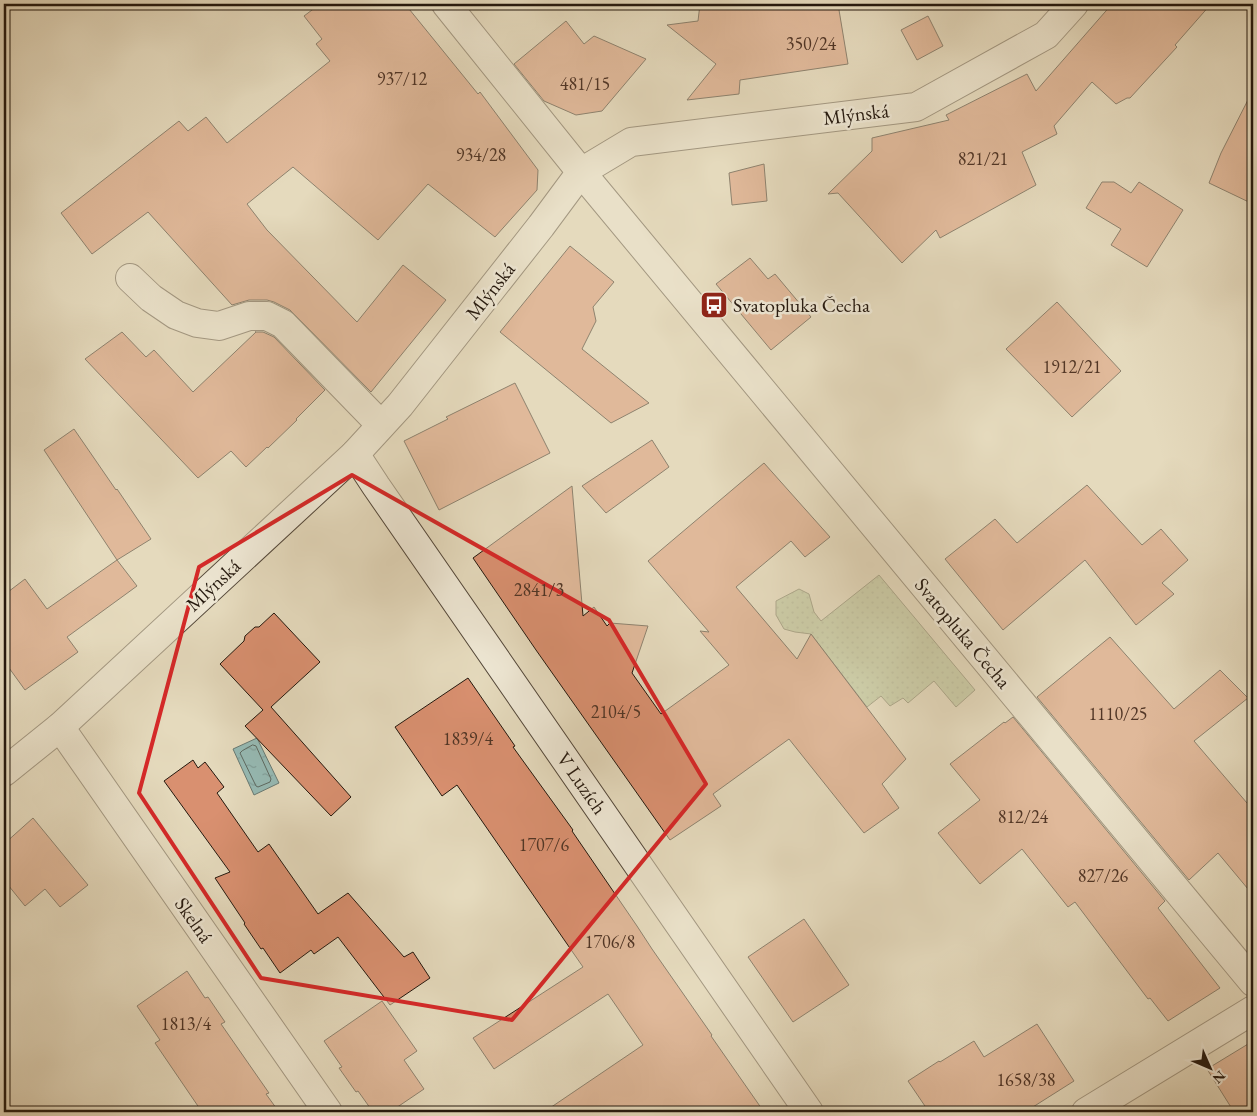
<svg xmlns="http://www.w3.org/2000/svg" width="1257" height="1116" font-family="'EB Garamond',serif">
  <defs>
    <pattern id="grass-dots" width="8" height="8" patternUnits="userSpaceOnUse" patternTransform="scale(1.25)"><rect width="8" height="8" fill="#b2c093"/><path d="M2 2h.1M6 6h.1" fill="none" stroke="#99a47e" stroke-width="1.8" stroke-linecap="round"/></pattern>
    <pattern id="water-ripples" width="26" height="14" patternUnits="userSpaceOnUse" patternTransform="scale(1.25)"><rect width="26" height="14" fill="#96bab4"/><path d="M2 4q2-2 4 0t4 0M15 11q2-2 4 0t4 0" fill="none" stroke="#819f9a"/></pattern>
  </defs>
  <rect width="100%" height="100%" fill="#e5dabd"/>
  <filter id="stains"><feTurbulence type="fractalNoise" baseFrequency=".004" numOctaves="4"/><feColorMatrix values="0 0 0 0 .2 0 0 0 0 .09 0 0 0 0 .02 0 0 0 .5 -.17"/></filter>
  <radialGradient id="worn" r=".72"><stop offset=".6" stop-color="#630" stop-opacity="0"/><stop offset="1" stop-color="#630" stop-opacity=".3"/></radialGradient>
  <path fill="url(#grass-dots)" stroke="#6b6c50" d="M 879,575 L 975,690 L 956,707 L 934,681 L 908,703 L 903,698 L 890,706 L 881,696 L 867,707 L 811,634 L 795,632 L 784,629 L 776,615 L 776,601 L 799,589 L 809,594 L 814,612 L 821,621 Z"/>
  <path fill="url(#water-ripples)" stroke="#687972" d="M 257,738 L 279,783 L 254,795 L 233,749 Z"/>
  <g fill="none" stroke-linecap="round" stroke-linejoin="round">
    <path stroke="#5d6961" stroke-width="1" d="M 253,745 L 256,746 L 271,779 L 270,782 L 258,787 L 256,786 L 240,753 L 242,751 Z"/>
  </g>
  <g fill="#d99070" stroke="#24180e">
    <path d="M 320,4 L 405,4 L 478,94 L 480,92 L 538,170 L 537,190 L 495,237 L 428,184 L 378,240 L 293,167 L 247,204 L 267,230 L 357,322 L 403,265 L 446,300 L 371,392 L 290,310 L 274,302 L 267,300 L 249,300 L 232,305 L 148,212 L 92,254 L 61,213 L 179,121 L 188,131 L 206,117 L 227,143 L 330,61 L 316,44 L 322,39 L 304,16 Z"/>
    <path d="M 700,4 L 838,4 L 848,64 L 740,80 L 739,94 L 687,100 L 716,64 L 667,25 L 698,21 Z"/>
    <path d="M 1112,4 L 1211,4 L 1175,45 L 1177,47 L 1130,98 L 1127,98 L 1116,104 L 1092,82 L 1054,126 L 1057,134 L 1022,152 L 1036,185 L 940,238 L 936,230 L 902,263 L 838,193 L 828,194 L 872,151 L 872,138 L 949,120 L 946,115 L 1027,74 L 1036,91 Z"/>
    <path d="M 928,16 L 943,46 L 917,60 L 901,30 Z"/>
    <path d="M 566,21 L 584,44 L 594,36 L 646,59 L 602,111 L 576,115 L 544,101 L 514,64 Z"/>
    <path d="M 1253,90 L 1253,204 L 1209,183 L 1221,153 Z"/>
    <path d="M 764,164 L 767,201 L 732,205 L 729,173 Z"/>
    <path d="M 1102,182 L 1114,182 L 1131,193 L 1139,182 L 1183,210 L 1147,267 L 1111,245 L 1121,229 L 1086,208 Z"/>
    <path d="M 570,246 L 614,282 L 593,307 L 596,321 L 582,349 L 649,403 L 611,423 L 500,332 Z"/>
    <path d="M 750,258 L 768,279 L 775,274 L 811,317 L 771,350 L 716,284 Z"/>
    <path d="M 1057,302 L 1121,371 L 1072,417 L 1006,349 Z"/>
    <path d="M 122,332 L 146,357 L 154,350 L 193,392 L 256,332 L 255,332 L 263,332 L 274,337 L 325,390 L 296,419 L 297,420 L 268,448 L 267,447 L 246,467 L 231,451 L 198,478 L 85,359 Z"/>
    <path d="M 515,383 L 550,453 L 439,510 L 404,441 L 448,419 L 446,417 Z"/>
    <path d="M 74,429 L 116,490 L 117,489 L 151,539 L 117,560 L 44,450 Z"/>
    <path d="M 652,440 L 669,467 L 606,513 L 582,486 Z"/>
    <path d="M 764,463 L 830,537 L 805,557 L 791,541 L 736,587 L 797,659 L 811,634 L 906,759 L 882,784 L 899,808 L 864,833 L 789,739 L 713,794 L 721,806 L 670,840 L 536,650 L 473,558 L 572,486 L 583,616 L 594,607 L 607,626 L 610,623 L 648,626 L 632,673 L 661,714 L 729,665 L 700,631 L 709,632 L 648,561 Z"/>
    <path d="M 1087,485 L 1142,545 L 1161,529 L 1188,560 L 1162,583 L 1174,594 L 1136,625 L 1085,560 L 1003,630 L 945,559 L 995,519 L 1017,543 Z"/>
    <path d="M 117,560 L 137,586 L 67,637 L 78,652 L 25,690 L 4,661 L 4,595 L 25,579 L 47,609 Z"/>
    <path d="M 274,613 L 320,662 L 271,707 L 351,797 L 331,816 L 245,726 L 263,710 L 220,664 L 244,641 L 245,636 L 255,627 L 259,627 Z"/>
    <path d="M 1110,637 L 1174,709 L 1220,670 L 1248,698 L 1194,741 L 1253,810 L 1253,895 L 1218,853 L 1189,880 L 1037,697 Z"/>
    <path d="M 468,678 L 515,746 L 513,747 L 573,830 L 572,831 L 637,926 L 652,949 L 712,1035 L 711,1036 L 764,1112 L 544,1112 L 643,1045 L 608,994 L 494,1069 L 473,1038 L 583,967 L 457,785 L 442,796 L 395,727 Z"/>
    <path d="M 1013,717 L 1165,901 L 1158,908 L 1220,988 L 1168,1021 L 1150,998 L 1148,999 L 1075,902 L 1068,907 L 1022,849 L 980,884 L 938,833 L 980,800 L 950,764 L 1004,722 L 1005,723 Z"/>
    <path d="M 193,760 L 198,768 L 205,762 L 224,787 L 217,793 L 258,852 L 269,844 L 318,914 L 348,893 L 404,957 L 413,952 L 430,978 L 390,1005 L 338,937 L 314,954 L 311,950 L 280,973 L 263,948 L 261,949 L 244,924 L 245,923 L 215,878 L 230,872 L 164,781 Z"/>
    <path d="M 33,818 L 88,885 L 60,907 L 45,889 L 25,906 L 4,880 L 4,844 Z"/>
    <path d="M 804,919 L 849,985 L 793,1022 L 748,957 Z"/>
    <path d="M 187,971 L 205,998 L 208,997 L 225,1022 L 221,1024 L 269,1093 L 266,1094 L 279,1112 L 202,1112 L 155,1043 L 160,1040 L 137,1006 Z"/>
    <path d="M 382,1001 L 417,1051 L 404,1060 L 424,1089 L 390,1112 L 373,1112 L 358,1091 L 356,1092 L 339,1068 L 342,1067 L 324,1041 Z"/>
    <path d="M 1037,1024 L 1074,1081 L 1025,1112 L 929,1112 L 908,1081 L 939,1061 L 940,1062 L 974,1041 L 984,1057 Z"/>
    <path d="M 1253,1041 L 1253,1112 L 1234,1112 L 1207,1069 Z"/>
  </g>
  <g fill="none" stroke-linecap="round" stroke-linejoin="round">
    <g stroke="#54483a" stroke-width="30">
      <g id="minor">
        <path d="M 446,4 L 581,172 L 1253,982"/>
        <path d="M 130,278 L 151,298 L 176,315 L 197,323 L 219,326 L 249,316 L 267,316 L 283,324 L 381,425"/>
        <path d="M 355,454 L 376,486 L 809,1112"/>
        <path d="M 60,727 L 328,1112"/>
        <path d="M 4,772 L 60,727 L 355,454 L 400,405 L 541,226 L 581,172 L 631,142 L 916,107 L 1046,35 L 1074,4"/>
        <path d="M 1086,1112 L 1253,1010"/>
      </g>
    </g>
    <use href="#minor" stroke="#eee7d4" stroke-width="28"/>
  </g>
  <path d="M0 0H1257V1116H0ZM 352,475 L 609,620 L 706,784 L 512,1020 L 261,978 L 139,793 L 199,567 Z" fill="#e5dabd" fill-opacity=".55" fill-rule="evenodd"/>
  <path fill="none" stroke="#d62828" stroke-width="4" stroke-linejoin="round" d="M 352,475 L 609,620 L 706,784 L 512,1020 L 261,978 L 139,793 L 199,567 Z"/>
  <defs>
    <g id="bus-square" transform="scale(1.4375)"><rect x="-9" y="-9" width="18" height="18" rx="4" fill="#8f2418" stroke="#eee7d4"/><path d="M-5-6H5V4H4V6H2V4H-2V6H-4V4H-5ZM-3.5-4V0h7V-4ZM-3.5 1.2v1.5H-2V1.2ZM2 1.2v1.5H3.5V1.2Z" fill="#fff"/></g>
  </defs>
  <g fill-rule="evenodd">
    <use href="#bus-square" x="714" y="305"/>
  </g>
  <g text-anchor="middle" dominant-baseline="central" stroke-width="5" stroke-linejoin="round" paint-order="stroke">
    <g font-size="18" fill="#513626">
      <text x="811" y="43">350/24</text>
      <text x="402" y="78">937/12</text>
      <text x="585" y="83">481/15</text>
      <text x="481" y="154">934/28</text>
      <text x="983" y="158">821/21</text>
      <text x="1072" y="366">1912/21</text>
      <text x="539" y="589">2841/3</text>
      <text x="616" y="711">2104/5</text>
      <text x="1118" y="713">1110/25</text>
      <text x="468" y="738">1839/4</text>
      <text x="1023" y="816">812/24</text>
      <text x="544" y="844">1707/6</text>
      <text x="1103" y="875">827/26</text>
      <text x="610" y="941">1706/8</text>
      <text x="186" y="1023">1813/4</text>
      <text x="1026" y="1079">1658/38</text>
    </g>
    <g font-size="20" fill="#24180e" stroke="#eee7d4">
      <text transform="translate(856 114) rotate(-7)">Mlýnská</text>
      <text transform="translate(490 291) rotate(-52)">Mlýnská</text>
      <text transform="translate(213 585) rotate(-43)">Mlýnská</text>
      <text transform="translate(963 633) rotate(50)">Svatopluka Čecha</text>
      <text transform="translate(582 783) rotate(55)">V Luzích</text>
      <text transform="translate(194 920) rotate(55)">Skelná</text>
    </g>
    <g font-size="20" fill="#24180e" stroke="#eee7d4" text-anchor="start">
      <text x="733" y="305">Svatopluka Čecha</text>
    </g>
  </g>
  <rect width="1257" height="1116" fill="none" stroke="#e5dabd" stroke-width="20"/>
  <rect x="5" y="5" width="1247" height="1106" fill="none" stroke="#24180e" stroke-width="2.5"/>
  <rect x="10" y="10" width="1237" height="1096" fill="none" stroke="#24180e"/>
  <g transform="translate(1210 1068) rotate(135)" stroke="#eee7d4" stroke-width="4" paint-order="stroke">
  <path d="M0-4L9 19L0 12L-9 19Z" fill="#24180e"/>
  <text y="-8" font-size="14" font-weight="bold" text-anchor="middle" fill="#24180e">N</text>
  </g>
  <rect width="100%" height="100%" filter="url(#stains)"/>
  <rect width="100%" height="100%" fill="url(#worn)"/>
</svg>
